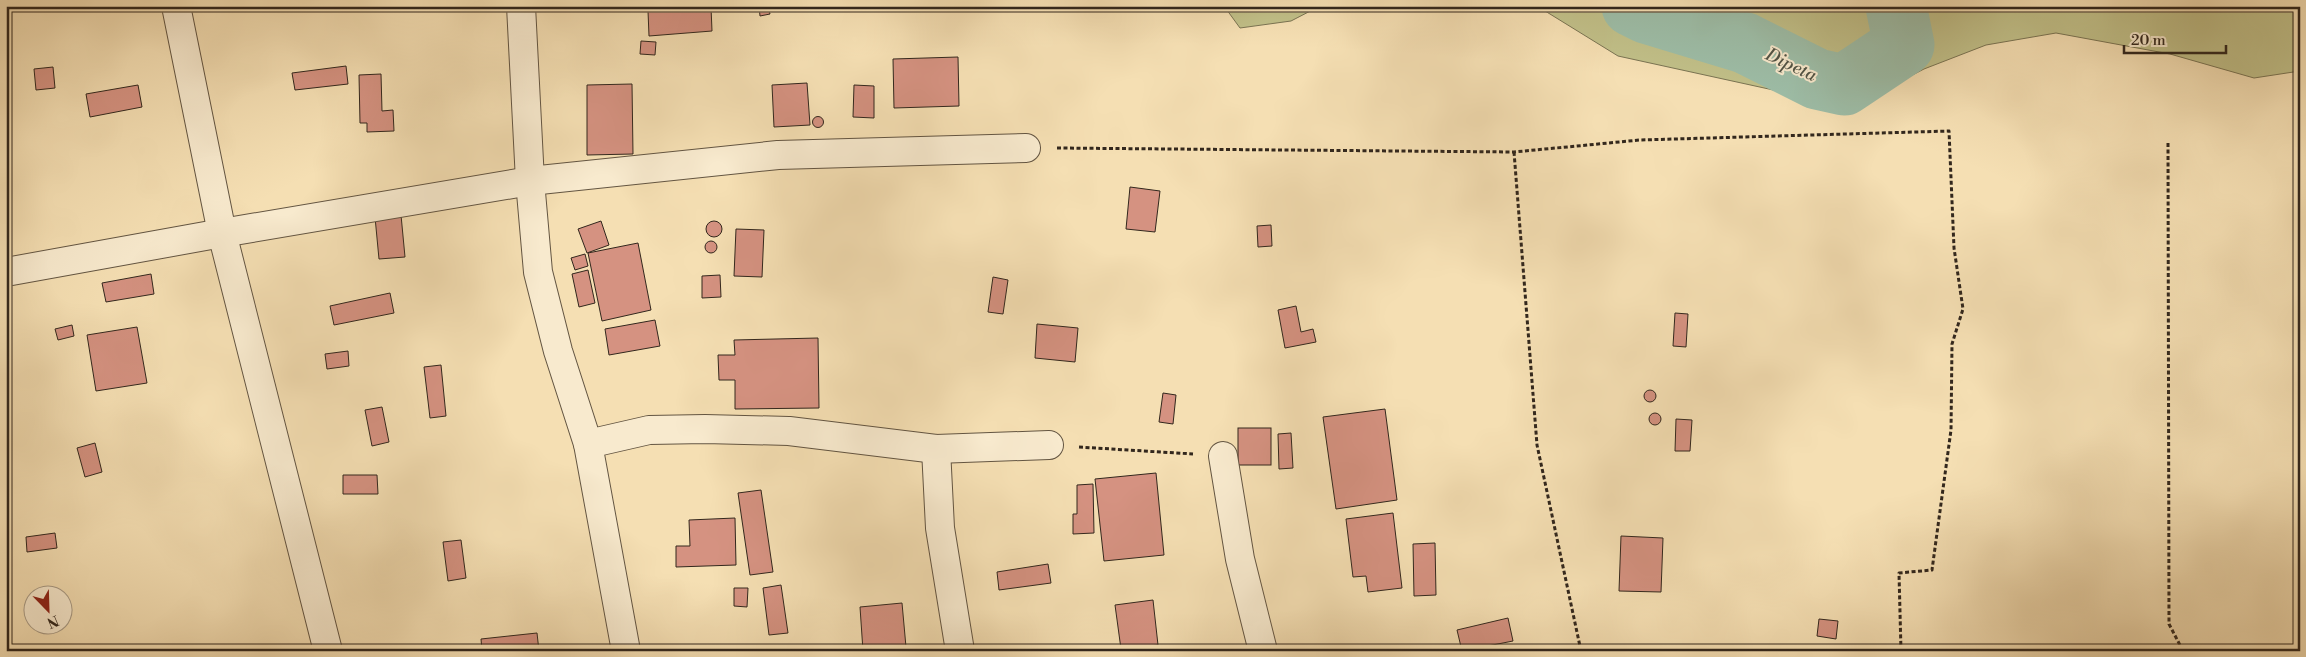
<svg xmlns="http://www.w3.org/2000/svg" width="2306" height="657" font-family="'Libre Bodoni',serif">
  <rect width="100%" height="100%" fill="#f5dfb3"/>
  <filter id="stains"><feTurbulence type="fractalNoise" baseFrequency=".004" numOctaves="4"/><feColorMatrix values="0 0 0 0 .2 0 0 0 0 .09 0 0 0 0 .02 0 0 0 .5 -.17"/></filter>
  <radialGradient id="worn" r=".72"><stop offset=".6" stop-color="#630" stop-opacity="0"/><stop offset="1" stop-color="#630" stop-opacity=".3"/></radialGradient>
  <g fill="#c1c089" stroke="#7a7453">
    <path d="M 1224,6 L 1320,6 L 1291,21 L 1240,28 Z"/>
    <path d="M 1537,6 L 2300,6 L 2300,71 L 2254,78 L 2170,54 L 2056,33 L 1986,45 L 1924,69 L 1851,107 L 1618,56 Z"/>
  </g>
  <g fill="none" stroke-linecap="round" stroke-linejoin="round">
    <path stroke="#9dbda7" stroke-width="61" d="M 1632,6 L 1646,13 L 1745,43 L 1817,79 L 1844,85 L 1904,45 L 1896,6"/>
  </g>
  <g fill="#d59281" stroke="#32271d">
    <path d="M 759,6 L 768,6 L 770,14 L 760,16 Z"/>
    <path d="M 711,7 L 712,31 L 649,36 L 648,11 Z"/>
    <path d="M 641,41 L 656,42 L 655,55 L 640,54 Z"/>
    <path d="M 958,57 L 959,106 L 894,108 L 893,59 Z"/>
    <path d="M 346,66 L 348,84 L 295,90 L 292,73 Z"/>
    <path d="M 53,67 L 55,88 L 36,90 L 34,69 Z"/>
    <path d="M 381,74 L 382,111 L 393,110 L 394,131 L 367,132 L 367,123 L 360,123 L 359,75 Z"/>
    <path d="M 807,83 L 810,125 L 774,127 L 772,85 Z"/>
    <path d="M 632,84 L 633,154 L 587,155 L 587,85 Z"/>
    <path d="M 138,85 L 142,107 L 90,117 L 86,94 Z"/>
    <path d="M 854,85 L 874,86 L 874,118 L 853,117 Z"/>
    <circle cx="818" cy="122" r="5.5"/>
    <path d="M 1130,187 L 1160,191 L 1155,232 L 1126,229 Z"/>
    <path d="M 401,215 L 405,257 L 379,259 L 375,217 Z"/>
    <path d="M 601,221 L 609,245 L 587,253 L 578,229 Z"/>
    <circle cx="714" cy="229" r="8"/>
    <path d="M 1271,225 L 1272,246 L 1258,247 L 1257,226 Z"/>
    <path d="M 736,229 L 764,230 L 762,277 L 734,276 Z"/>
    <circle cx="711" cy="247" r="6"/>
    <path d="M 638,243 L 651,310 L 602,321 L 588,253 Z"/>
    <path d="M 585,254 L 588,266 L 575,270 L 571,258 Z"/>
    <path d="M 588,270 L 595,303 L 579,307 L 572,274 Z"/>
    <path d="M 151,274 L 154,294 L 106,302 L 102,283 Z"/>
    <path d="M 720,275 L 721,297 L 702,298 L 702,276 Z"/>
    <path d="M 993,277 L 1008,280 L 1003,314 L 988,312 Z"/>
    <path d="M 390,293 L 394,313 L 334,325 L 330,306 Z"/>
    <path d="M 1296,306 L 1301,332 L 1313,329 L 1316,342 L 1285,348 L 1278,310 Z"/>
    <path d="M 1675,313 L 1688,314 L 1686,347 L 1673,346 Z"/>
    <path d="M 655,320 L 660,346 L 609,355 L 605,329 Z"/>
    <path d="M 1037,324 L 1078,328 L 1075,362 L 1035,358 Z"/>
    <path d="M 72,325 L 74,336 L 58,340 L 55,329 Z"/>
    <path d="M 137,327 L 147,383 L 96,391 L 87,335 Z"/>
    <path d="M 818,338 L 819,408 L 735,409 L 735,380 L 719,380 L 718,355 L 735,355 L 734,340 Z"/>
    <path d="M 348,351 L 349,366 L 327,369 L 325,354 Z"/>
    <path d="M 441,365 L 446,416 L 430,418 L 424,367 Z"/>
    <circle cx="1650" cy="396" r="6"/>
    <path d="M 1163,393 L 1176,395 L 1173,424 L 1159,422 Z"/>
    <path d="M 382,407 L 389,442 L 372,446 L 365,410 Z"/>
    <path d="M 1385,409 L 1397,500 L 1336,509 L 1323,417 Z"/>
    <circle cx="1655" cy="419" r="6"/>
    <path d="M 1676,419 L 1692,420 L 1690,451 L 1675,451 Z"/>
    <rect x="1238" y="428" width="33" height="37"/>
    <path d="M 1291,433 L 1293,468 L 1279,469 L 1278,434 Z"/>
    <path d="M 95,443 L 102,472 L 85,477 L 77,448 Z"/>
    <path d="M 1156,473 L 1164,555 L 1104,561 L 1095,479 Z"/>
    <path d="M 343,475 L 377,475 L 378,494 L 343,494 Z"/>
    <path d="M 1093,484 L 1094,533 L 1073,534 L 1073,514 L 1077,514 L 1077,485 Z"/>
    <path d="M 761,490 L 773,572 L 750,575 L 738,493 Z"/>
    <path d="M 1393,513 L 1402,588 L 1368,592 L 1366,576 L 1353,577 L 1346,519 Z"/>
    <path d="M 735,518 L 736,565 L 676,567 L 676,546 L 690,546 L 689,520 Z"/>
    <path d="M 55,533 L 57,548 L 27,552 L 26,537 Z"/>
    <path d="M 1621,536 L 1663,538 L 1661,592 L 1619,591 Z"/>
    <path d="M 461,540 L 466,578 L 448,581 L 443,542 Z"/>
    <path d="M 1435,543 L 1436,595 L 1414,596 L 1413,544 Z"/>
    <path d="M 1048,564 L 1051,583 L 999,590 L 997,572 Z"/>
    <path d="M 781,585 L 788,633 L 769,635 L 763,588 Z"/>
    <path d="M 734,588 L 748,588 L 747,607 L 734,606 Z"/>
    <path d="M 1153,600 L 1158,645 L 1121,649 L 1115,605 Z"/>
    <path d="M 902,603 L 906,647 L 863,651 L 860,607 Z"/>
    <path d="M 1508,618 L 1513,641 L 1462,651 L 1457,630 Z"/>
    <path d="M 1819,619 L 1838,621 L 1836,639 L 1817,636 Z"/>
    <path d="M 537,633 L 539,651 L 482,651 L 481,639 Z"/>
  </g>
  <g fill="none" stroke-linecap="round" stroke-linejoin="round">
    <g stroke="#635542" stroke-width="30">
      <g id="minor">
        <path d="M 176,6 L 222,233 L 328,651"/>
        <path d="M 521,6 L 530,181 L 538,272 L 558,351 L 588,444 L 649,430 L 705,429 L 789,431 L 936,449 L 1049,445"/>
        <path d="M 6,272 L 222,233 L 530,181 L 778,155 L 1026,148"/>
        <path d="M 588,444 L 626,651"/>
        <path d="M 936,449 L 940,528 L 960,651"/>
        <path d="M 1223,456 L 1240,559 L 1263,651"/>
      </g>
    </g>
    <g stroke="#32271d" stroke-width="3" stroke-dasharray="4 2.5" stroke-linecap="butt">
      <path d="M 2168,143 L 2169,624 L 2183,651"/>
      <path d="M 1057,148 L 1514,152 L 1640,140 L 1949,131 L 1954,248 L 1963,309 L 1952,344 L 1951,430 L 1932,570 L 1899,573 L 1901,651"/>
      <path d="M 1514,152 L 1537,445 L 1581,651"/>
      <path d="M 1079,447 L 1193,454"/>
    </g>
    <use href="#minor" stroke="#f8eace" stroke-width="28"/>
  </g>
  <g text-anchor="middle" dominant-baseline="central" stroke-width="4" stroke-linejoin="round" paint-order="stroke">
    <g font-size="18" font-style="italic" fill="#525446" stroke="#f8eace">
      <text transform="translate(1791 65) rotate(25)">Dipeta</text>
    </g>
  </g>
  <rect width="2306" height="657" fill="none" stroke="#f5dfb3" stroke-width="25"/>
  <rect x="8" y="8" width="2291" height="642" fill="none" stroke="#32271d" stroke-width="2.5"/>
  <rect x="12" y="12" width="2281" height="632" fill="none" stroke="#32271d"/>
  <g transform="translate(48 610) rotate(157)"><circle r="24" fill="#f8eace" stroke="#a99c87"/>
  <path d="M0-4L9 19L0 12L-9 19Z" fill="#8f2418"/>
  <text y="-8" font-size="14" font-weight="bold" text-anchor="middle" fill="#32271d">N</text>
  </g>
  <path d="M2124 45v8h102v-8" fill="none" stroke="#32271d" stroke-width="2.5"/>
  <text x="2131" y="45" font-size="15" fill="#32271d" stroke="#f8eace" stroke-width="4" paint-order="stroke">20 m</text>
  <rect width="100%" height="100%" filter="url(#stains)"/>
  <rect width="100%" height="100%" fill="url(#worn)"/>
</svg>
